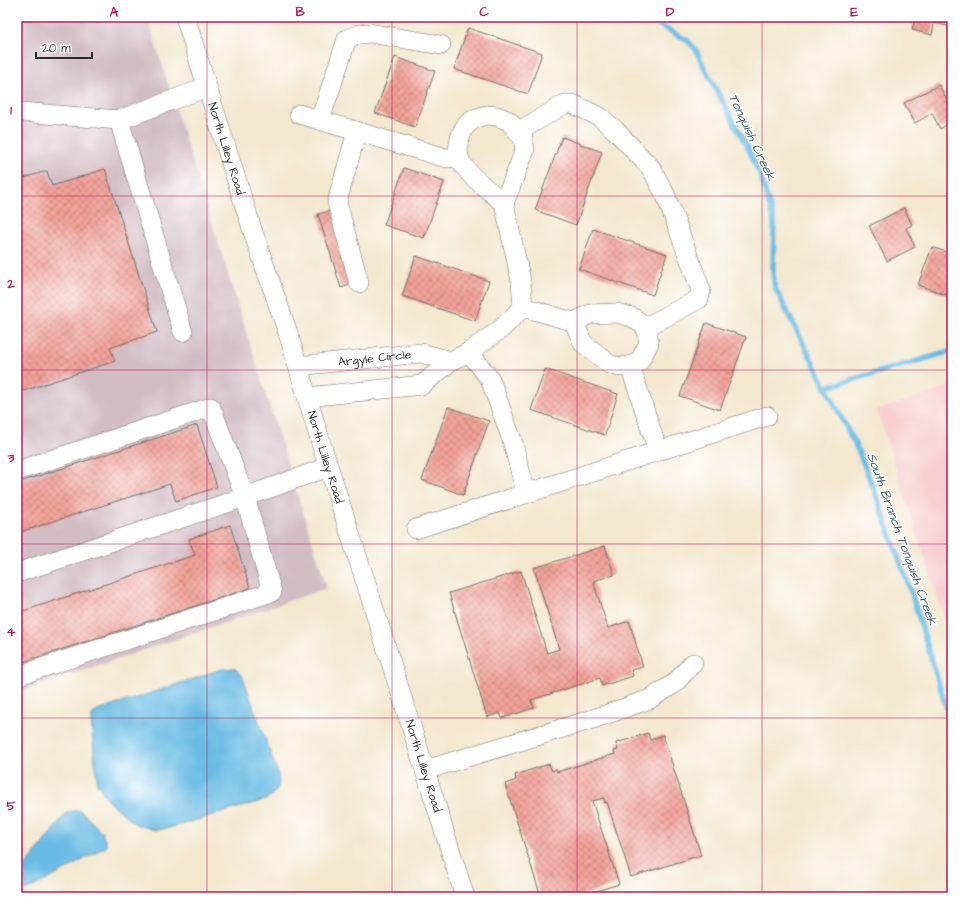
<svg xmlns="http://www.w3.org/2000/svg" width="969" height="914" font-family="'Architects Daughter',sans-serif">
  <defs>
    <pattern id="building-cross-hatch" width="8" height="8" patternUnits="userSpaceOnUse"><rect width="8" height="8" fill="#f2a299"/><path d="M0 0l8 8M0 8l8-8" fill="none" stroke="#c4847d"/></pattern>
  </defs>
  <rect width="100%" height="100%" fill="#fff"/>
  <filter id="ink" filterUnits="userSpaceOnUse"><feTurbulence type="fractalNoise" baseFrequency=".025" numOctaves="2"/><feDisplacementMap in="SourceGraphic" scale="8" xChannelSelector="R" yChannelSelector="G"/><feConvolveMatrix kernelMatrix="1 2 1 2 8 2 1 2 1" color-interpolation-filters="sRGB"/></filter>
  <filter id="wash" filterUnits="userSpaceOnUse"><feTurbulence type="fractalNoise" baseFrequency=".012" numOctaves="4" result="noise"/><feDisplacementMap in="SourceGraphic" scale="16" xChannelSelector="R" yChannelSelector="G"/><feGaussianBlur stdDeviation="0.9" result="paint"/><feColorMatrix in="noise" values="0 0 0 0 0 0 0 0 0 0 0 0 0 0 0 0 0 1.4 0 .05"/><feComposite in="paint" operator="in"/></filter>
  <g filter="url(#wash)">
    <rect width="100%" height="100%" fill="#f3e7ce"/>
    <path fill="#f7cfd0" d="M 952,386 L 952,643 L 877,410 Z"/>
    <path fill="#d2bdc5" d="M 17,17 L 147,17 L 327,588 L 17,693 Z"/>
    <g fill="#68bbe4" stroke="#4a7388">
      <path d="M 234,668 L 242,675 L 278,774 C 281,789 276,792 265,800 L 169,828 L 156,830 L 137,825 L 109,802 L 97,783 L 91,720 L 93,714 L 97,711 L 222,669 Z"/>
      <path d="M 80,810 L 102,832 L 107,846 L 51,878 L 25,891 L 17,877 L 67,812 Z"/>
    </g>
    <g fill="none" stroke-linecap="round" stroke-linejoin="round">
      <g stroke="#68bbe4" stroke-width="5.5">
        <path d="M 640,17 L 659,25 L 687,40 L 696,50 L 704,67 L 747,146 L 760,174 L 774,221 L 773,273 L 775,288 L 858,450 L 877,497 L 912,595 L 952,727"/>
        <path d="M 827,387 L 952,351"/>
      </g>
    </g>
    <g id="blocks">
      <g fill="url(#building-cross-hatch)">
        <path d="M 915,17 L 952,17 L 952,27 L 934,23 L 932,35 L 912,30 Z"/>
        <path d="M 468,28 L 542,53 L 528,94 L 454,69 Z"/>
        <path d="M 395,57 L 435,71 L 415,127 L 375,113 Z"/>
        <path d="M 939,85 L 948,102 L 951,101 L 952,102 L 952,122 L 940,129 L 932,113 L 915,123 L 904,103 Z"/>
        <path d="M 562,137 L 602,152 L 576,225 L 535,210 Z"/>
        <path d="M 404,168 L 444,182 L 424,238 L 384,225 Z"/>
        <path d="M 105,169 L 157,332 L 110,348 L 115,361 L 17,393 L 17,180 L 47,171 L 52,186 Z"/>
        <path d="M 904,208 L 912,225 L 906,228 L 915,247 L 887,261 L 869,226 Z"/>
        <path d="M 333,210 L 355,283 L 341,288 L 318,214 Z"/>
        <path d="M 593,229 L 667,254 L 653,295 L 579,269 Z"/>
        <path d="M 932,247 L 952,254 L 948,264 L 952,266 L 952,297 L 918,285 Z"/>
        <path d="M 416,256 L 489,281 L 475,321 L 402,296 Z"/>
        <path d="M 706,323 L 746,337 L 720,410 L 680,396 Z"/>
        <path d="M 545,369 L 618,394 L 605,435 L 531,410 Z"/>
        <path d="M 448,407 L 489,421 L 463,495 L 422,480 Z"/>
        <path d="M 197,425 L 217,487 L 176,501 L 170,484 L 17,533 L 17,483 Z"/>
        <path d="M 230,525 L 250,588 L 17,664 L 17,613 L 195,555 L 189,539 Z"/>
        <path d="M 605,546 L 614,575 L 593,581 L 608,628 L 629,621 L 643,667 L 631,670 L 633,676 L 602,686 L 600,678 L 531,700 L 534,708 L 502,718 L 500,713 L 487,717 L 449,593 L 521,571 L 547,653 L 559,649 L 534,568 Z"/>
        <path d="M 648,733 L 650,740 L 663,735 L 701,855 L 631,877 L 607,802 L 605,803 L 604,798 L 592,801 L 619,884 L 577,897 L 541,897 L 505,784 L 516,780 L 515,775 L 549,764 L 552,771 L 556,769 L 557,772 L 615,754 L 614,751 L 618,750 L 616,743 Z"/>
      </g>
    </g>
  </g>
  <g filter="url(#ink)">
    <use href="#blocks" fill-opacity="0" stroke="#716d64" stroke-width="1"/>
    <g fill="none" stroke-linecap="round" stroke-linejoin="round">
      <g stroke="#716d64" stroke-width="20">
        <g id="minor">
          <path id="s1" d="M 185,17 L 253,232 L 288,333 L 323,450 L 365,580 L 465,897"/>
          <path d="M 17,113 L 20,112 L 119,120 L 207,87"/>
          <path d="M 299,114 L 446,158 L 459,157"/>
          <path d="M 486,115 L 497,116 L 509,121 L 523,138 L 525,150 L 504,203 C 492,193 462,171 459,157 C 457,150 459,142 461,135 C 464,123 474,118 486,115 Z"/>
          <path d="M 119,120 L 183,332"/>
          <path d="M 320,120 L 347,39 L 360,34 L 369,33 L 441,45"/>
          <path d="M 357,131 L 337,202 L 359,283"/>
          <path d="M 519,131 L 565,104 L 573,104 L 600,117 L 615,130 L 651,168 L 666,196 L 701,290 L 699,299 L 646,327"/>
          <path d="M 504,203 L 521,281 L 523,307"/>
          <path d="M 469,352 L 490,379 L 512,440 L 526,493"/>
          <path id="s2" d="M 298,366 L 421,353 L 451,361"/>
          <path d="M 630,366 L 658,451"/>
          <path d="M 307,397 L 422,385 L 451,361 L 469,352 L 501,329 L 523,307 L 574,322 L 590,314 L 616,313 L 632,317 L 646,327 L 649,343 L 639,362 L 630,366 L 619,367 L 609,364 L 583,343 L 574,322"/>
          <path d="M 17,471 L 211,407 L 245,497 L 272,592 L 17,676"/>
          <path d="M 416,529 L 767,416"/>
          <path d="M 17,573 L 245,497 L 328,467"/>
          <path d="M 425,770 L 593,719 L 650,699 L 675,683 L 693,663"/>
        </g>
      </g>
      <use href="#minor" stroke="#fff" stroke-width="19"/>
    </g>
  </g>
  <path fill="none" stroke="#c2185b" stroke-width="1" stroke-opacity="0.55" d="M 207,17 L 207,897M 392,17 L 392,897M 577,17 L 577,897M 762,17 L 762,897M 17,196 L 952,196M 17,370 L 952,370M 17,544 L 952,544M 17,718 L 952,718"/>
  <g text-anchor="middle" dominant-baseline="central" stroke-width="3" stroke-linejoin="round" paint-order="stroke">
    <g font-size="12" fill="#2b2b2b" stroke="#fff">
      <text stroke="none"><textPath href="#s1" startOffset="138">North Lilley Road</textPath></text>
      <text stroke="none"><textPath href="#s2" startOffset="77">Argyle Circle</textPath></text>
      <text stroke="none"><textPath href="#s1" startOffset="462">North Lilley Road</textPath></text>
      <text stroke="none"><textPath href="#s1" startOffset="786">North Lilley Road</textPath></text>
    </g>
    <g font-size="13" font-style="italic" fill="#405d6c" stroke="#fff">
      <text transform="translate(752 137) rotate(65)">Tonquish Creek</text>
      <text transform="translate(902 539) rotate(70)">South Branch Tonquish Creek</text>
    </g>
  </g>
  <rect width="969" height="914" fill="none" stroke="#fff" stroke-width="44"/>
  <path d="M36 52v6h56v-6" fill="none" stroke="#2b2b2b" stroke-width="2"/>
  <text x="42" y="52" font-size="12" fill="#2b2b2b" stroke="#ffffff" stroke-width="3" paint-order="stroke">20 m</text>
  <rect x="22" y="22" width="925" height="870" fill="none" stroke="#c2185b" stroke-width="1.5"/>
  <g font-size="13" text-anchor="middle" font-weight="bold" fill="#c2185b">
    <text x="114" y="16">A</text>
    <text x="300" y="16">B</text>
    <text x="484" y="16">C</text>
    <text x="670" y="16">D</text>
    <text x="854" y="16">E</text>
    <text x="11" y="114">1</text>
    <text x="11" y="288">2</text>
    <text x="11" y="462">3</text>
    <text x="11" y="636">4</text>
    <text x="11" y="810">5</text>
  </g>
</svg>
